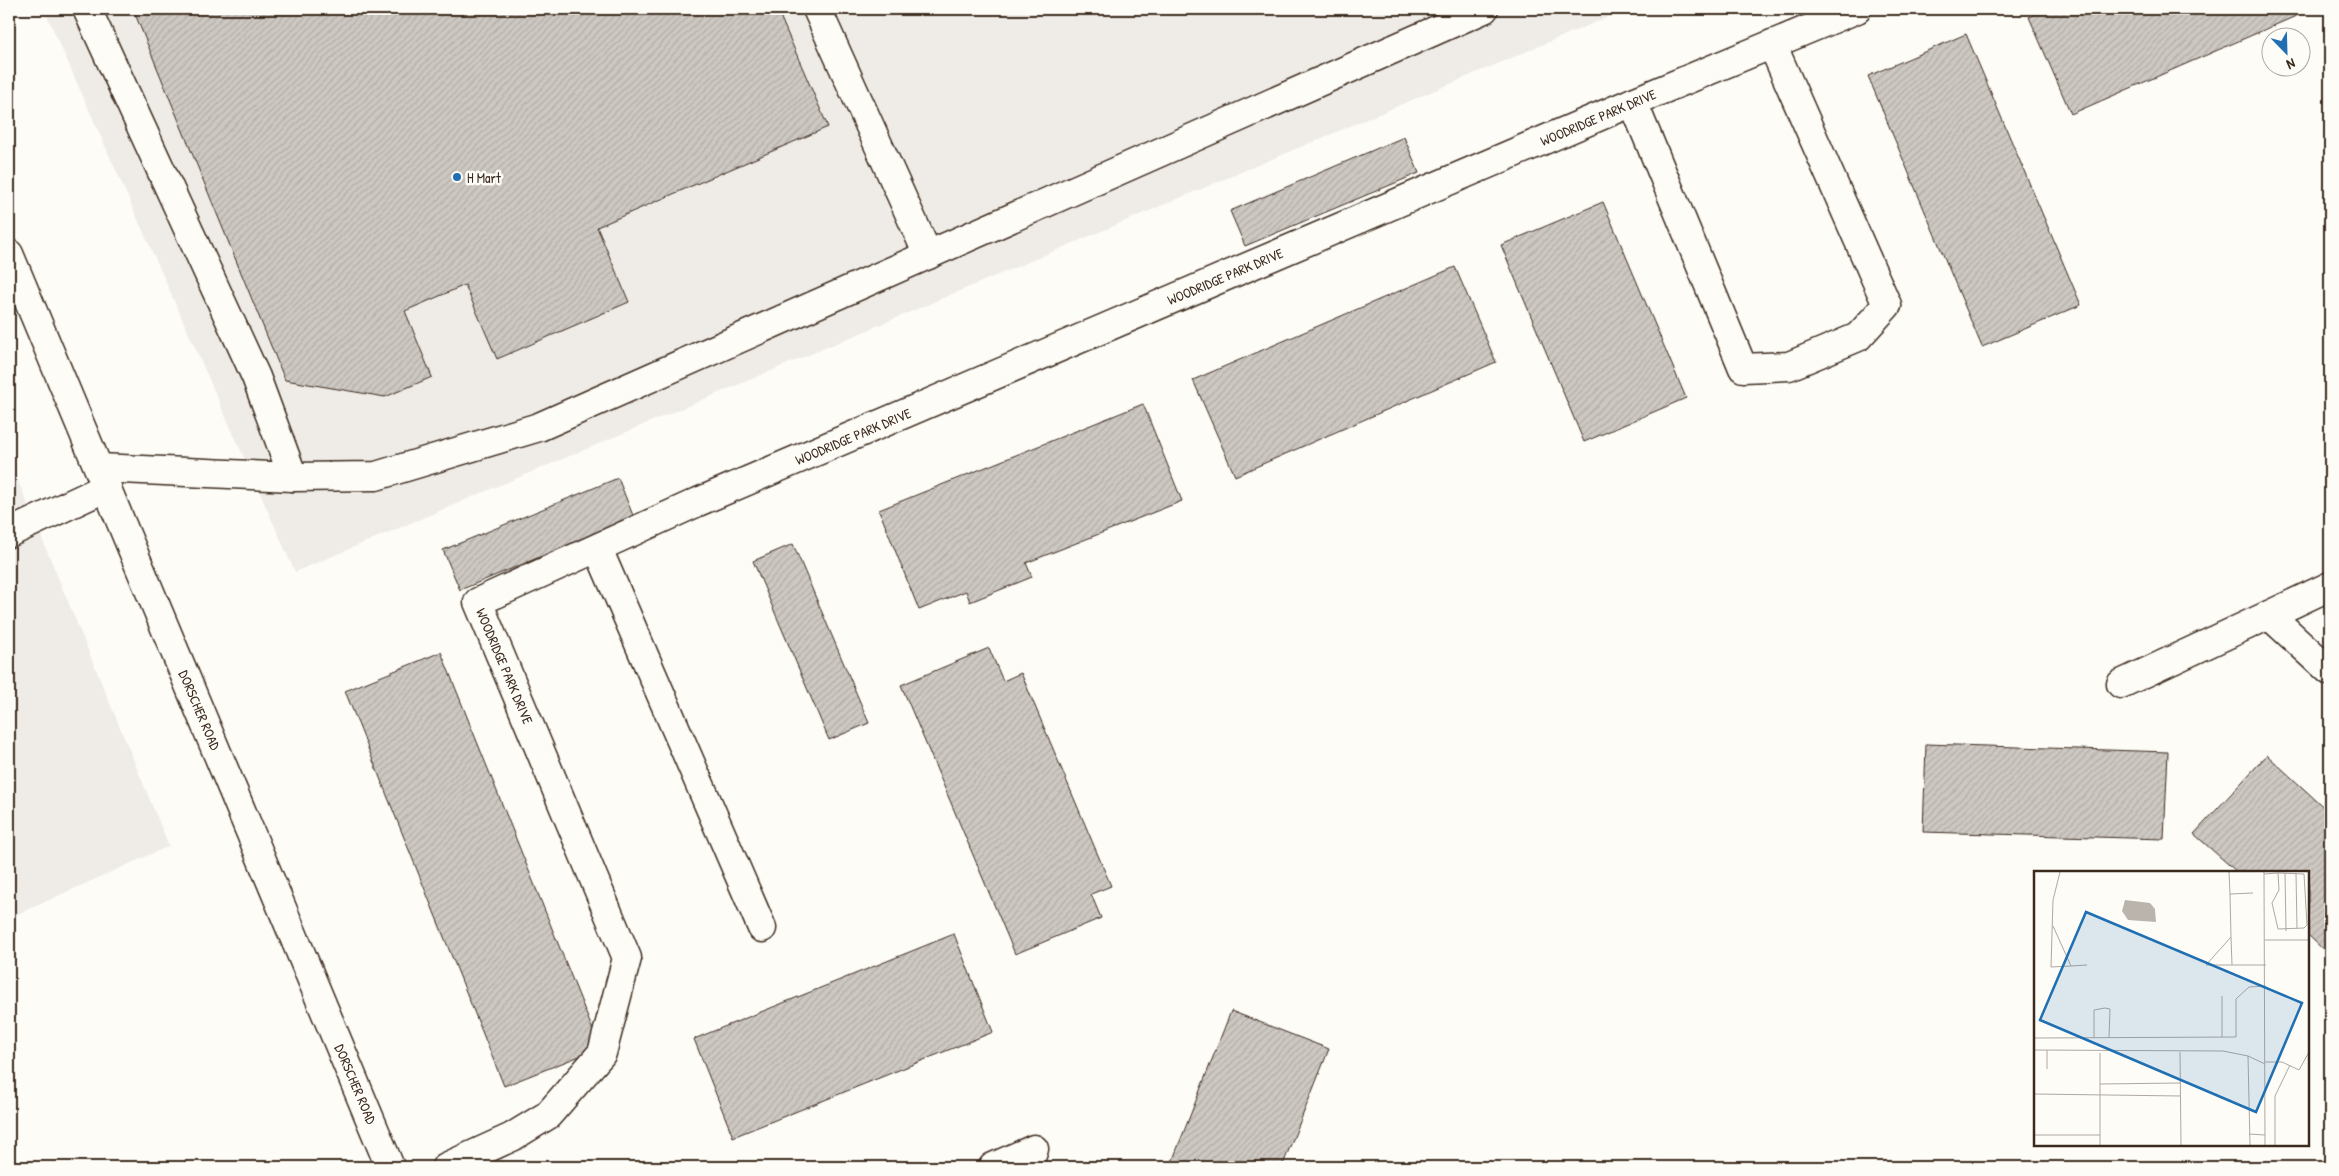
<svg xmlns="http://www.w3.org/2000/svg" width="2339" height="1176" font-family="'Patrick Hand',sans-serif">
  <defs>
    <pattern id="building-hatch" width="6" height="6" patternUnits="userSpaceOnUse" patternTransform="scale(1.25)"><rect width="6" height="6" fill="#cdc8c2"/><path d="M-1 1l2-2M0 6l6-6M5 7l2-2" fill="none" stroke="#b1aca6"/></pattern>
  </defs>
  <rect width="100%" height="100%" fill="#fdfcf7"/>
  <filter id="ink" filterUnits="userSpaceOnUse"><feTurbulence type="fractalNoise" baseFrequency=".02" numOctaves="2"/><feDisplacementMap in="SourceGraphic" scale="10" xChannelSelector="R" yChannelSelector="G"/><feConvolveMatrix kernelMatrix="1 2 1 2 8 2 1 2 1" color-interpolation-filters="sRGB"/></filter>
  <g filter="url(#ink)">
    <g fill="#efece7">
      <path d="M 44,9 L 1627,9 L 295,572 Z"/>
      <path d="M 9,459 L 169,846 L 9,918 Z"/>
    </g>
    <g fill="url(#building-hatch)" stroke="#3b2a1e">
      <path d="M 133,9 L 777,9 L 828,127 L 597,227 L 629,302 L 497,359 L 465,285 L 405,311 L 432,377 L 385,397 L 285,380 Z"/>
      <path d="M 2047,9 L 2312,9 L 2071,114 L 2029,17 Z"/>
      <path d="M 1966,34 L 2081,305 L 1982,347 L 1868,76 Z"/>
      <path d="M 1404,137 L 1419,173 L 1245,246 L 1230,211 Z"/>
      <path d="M 1603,202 L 1686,398 L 1584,442 L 1501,245 Z"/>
      <path d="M 1455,267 L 1496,362 L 1235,476 L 1193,380 Z"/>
      <path d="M 1143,404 L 1182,501 L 1026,563 L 1032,577 L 970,602 L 966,591 L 919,610 L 879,510 Z"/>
      <path d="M 618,478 L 634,518 L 460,590 L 443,550 Z"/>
      <path d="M 793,544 L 869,723 L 829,740 L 753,561 Z"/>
      <path d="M 989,648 L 1003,681 L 1021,673 L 1111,886 L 1091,894 L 1101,918 L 1015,954 L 901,685 Z"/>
      <path d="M 441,652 L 600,1048 L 504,1086 L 345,691 Z"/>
      <path d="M 1926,744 L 2168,752 L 2164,839 L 1923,832 Z"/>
      <path d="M 2267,755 L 2330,813 L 2330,956 L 2308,935 L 2308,872 L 2237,872 L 2194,834 Z"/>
      <path d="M 954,934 L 993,1032 L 733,1137 L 694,1039 Z"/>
      <path d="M 1231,1011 L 1329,1049 L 1282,1167 L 1170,1167 Z"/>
    </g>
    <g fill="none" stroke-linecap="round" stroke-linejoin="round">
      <g stroke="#3b2a1e" stroke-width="31">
        <g id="minor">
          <path d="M 87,9 L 256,377 L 293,477 L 99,468"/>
          <path d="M 817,9 L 928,255"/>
          <path d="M 1633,102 L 1743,368 L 1789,366 L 1858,337 L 1887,305 L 1772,44"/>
          <path d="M 9,254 L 390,1167"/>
          <path d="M 293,477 L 376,476 L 539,427 L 1484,9"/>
          <path d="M 9,533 L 107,487"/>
          <path d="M 598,549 L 762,928"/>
          <path d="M 2330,586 L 2269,615 L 2330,671"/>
          <path d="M 2121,684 L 2269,615"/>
          <path d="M 446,1167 L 512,1137 L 548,1115 L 602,1053 L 627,958 L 478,602 L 698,502 L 1633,102 L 1857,9"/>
          <path d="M 993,1167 L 1034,1149 L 1028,1167"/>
        </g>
      </g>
      <use href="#minor" stroke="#fdfcf7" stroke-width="28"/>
    </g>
  </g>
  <circle fill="#1f6fb2" stroke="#fdfcf7" stroke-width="2" cx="457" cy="177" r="5"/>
  <g text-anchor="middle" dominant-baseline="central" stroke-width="5" stroke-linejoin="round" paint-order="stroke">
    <g font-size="14" fill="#3b2a1e" stroke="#fdfcf7">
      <text transform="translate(1598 117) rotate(-23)">WOODRIDGE PARK DRIVE</text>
      <text transform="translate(1225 276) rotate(-23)">WOODRIDGE PARK DRIVE</text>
      <text transform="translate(853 436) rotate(-23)">WOODRIDGE PARK DRIVE</text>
      <text transform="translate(505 666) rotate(67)">WOODRIDGE PARK DRIVE</text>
      <text transform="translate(200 710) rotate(67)">DORSCHER ROAD</text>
      <text transform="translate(356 1084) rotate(67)">DORSCHER ROAD</text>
    </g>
    <g font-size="14" fill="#3b2a1e" stroke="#fdfcf7" text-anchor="start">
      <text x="467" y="177">H Mart</text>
    </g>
  </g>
  <g transform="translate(2034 871)">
    <rect width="275" height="275" fill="#fdfcf7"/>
    <path d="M 91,29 L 116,32 L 121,38 L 122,51 L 94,49 L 88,40 Z" fill="#bbb4ad"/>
    <path fill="none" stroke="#afa8a0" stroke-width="1" d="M 195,1 L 196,23 L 197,66 L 198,94 L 172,94 L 197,66M 230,1 L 231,274M 251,2 L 252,60M 262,2 L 263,58M 230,3 L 244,2 L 270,3 L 273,54 L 270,57 L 244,58 L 238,32 L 245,19 L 244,2M 196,23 L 219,22M 19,55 L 37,95 L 17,96 L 19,29 L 26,1M 231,69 L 275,69M 198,94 L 232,94M 37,95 L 53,94M 188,125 L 188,166M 0,167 L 202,166 L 202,128 L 215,116 L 232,115M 60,167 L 60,139 L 71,137 L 76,138 L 75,167M 0,179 L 189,180 L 214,185M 13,179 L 13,198M 146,181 L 147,274M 66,182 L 66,274M 231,191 L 248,191 L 265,199 L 275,181M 66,213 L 147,212M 0,223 L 147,225M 215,263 L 231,264M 0,264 L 66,264M 216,274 L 214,185 L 231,193M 241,274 L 241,225 L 256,194"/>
    <path fill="#1f6fb2" fill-opacity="0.15" stroke="#1f6fb2" stroke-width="2.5" d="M 52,41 L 268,132 L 222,241 L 6,149 Z"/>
    <rect width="275" height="275" fill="none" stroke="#3b2a1e" stroke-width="2.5"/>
  </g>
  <rect width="2339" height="1176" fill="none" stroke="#fdfcf7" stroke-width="30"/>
  <rect x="15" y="15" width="2309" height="1146" fill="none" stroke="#3b2a1e" stroke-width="2" filter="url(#ink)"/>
  <g transform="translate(2286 52) rotate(157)"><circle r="24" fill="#fdfcf7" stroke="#afa8a0"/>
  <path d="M0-4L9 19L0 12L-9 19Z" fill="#1f6fb2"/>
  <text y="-8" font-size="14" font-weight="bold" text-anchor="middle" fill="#3b2a1e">N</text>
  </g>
</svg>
